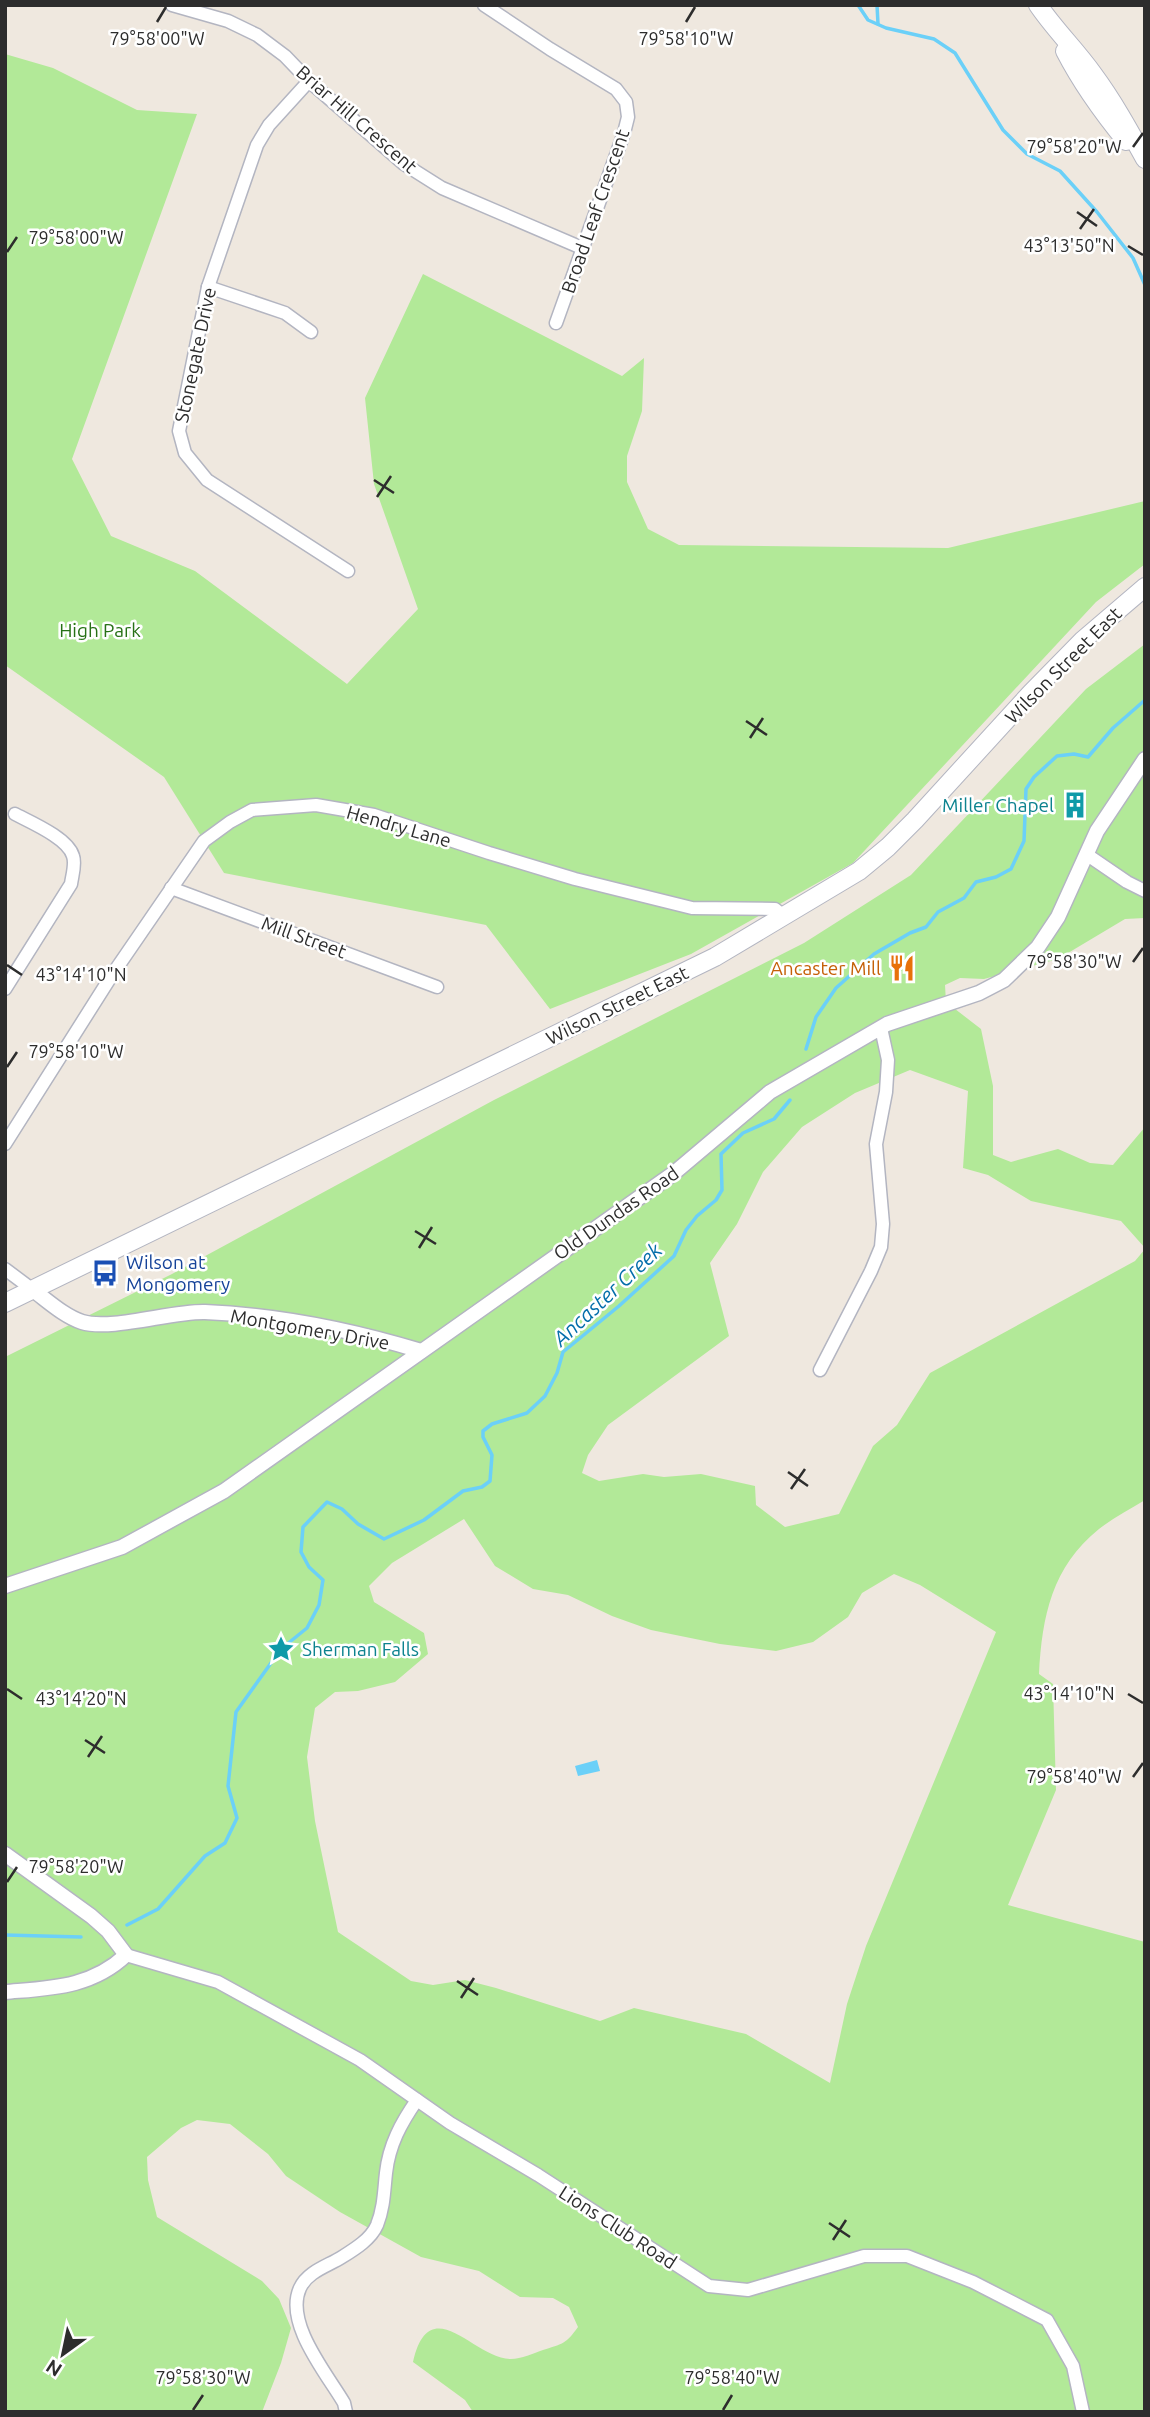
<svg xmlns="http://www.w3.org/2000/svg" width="1150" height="2417" font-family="Ubuntu,sans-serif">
  <rect width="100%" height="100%" fill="#efe8df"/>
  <g fill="#b2e998" fill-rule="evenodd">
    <path d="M 5,54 L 53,68 L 137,110 L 197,114 L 72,459 L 111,536 L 195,571 L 347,684 L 418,609 L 374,484 L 365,398 L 423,274 L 622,376 L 644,358 L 642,411 L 627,456 L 627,482 L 648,529 L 679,545 L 948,548 L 1145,501 L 1145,564 L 1096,602 L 853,863 L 691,954 L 550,1009 L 486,925 L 224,873 L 164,777 L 5,665 Z"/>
    <path d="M 1145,644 L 1145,918 L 1125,919 L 1058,959 L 984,979 L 960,978 L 945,985 L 946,1002 L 981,1029 L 993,1086 L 993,1155 L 1011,1162 L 1058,1149 L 1090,1163 L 1113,1165 L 1145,1127 L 1145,1248 L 1121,1221 L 1031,1201 L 988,1175 L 963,1168 L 968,1091 L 910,1070 L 855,1093 L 802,1127 L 763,1172 L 737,1224 L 710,1263 L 729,1336 L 608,1425 L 588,1455 L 582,1473 L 599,1481 L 643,1474 L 664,1477 L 701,1474 L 755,1486 L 756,1505 L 785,1527 L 839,1514 L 873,1446 L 897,1425 L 930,1373 L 1135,1261 L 1145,1249 L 1145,1500 C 1130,1509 1113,1518 1099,1529 C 1052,1567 1042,1616 1039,1674 L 1053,1684 L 1056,1790 L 1008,1905 L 1145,1942 L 1145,2412 L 473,2412 L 465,2400 L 413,2362 C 430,2288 475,2360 511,2359 C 521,2359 534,2353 543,2350 C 562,2344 566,2344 578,2327 L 569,2307 L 553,2298 L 520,2297 L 479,2271 L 421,2257 L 340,2212 L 286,2176 L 268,2154 L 230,2124 L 197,2120 L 181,2128 L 147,2157 L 148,2180 L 157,2217 L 262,2281 L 279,2299 L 291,2328 L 281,2363 L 262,2412 L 5,2412 L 5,1357 L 172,1274 L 494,1100 L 804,943 L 911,875 L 1086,689 ZM 464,1519 L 495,1566 L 533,1589 L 568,1595 L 612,1616 L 651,1630 L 720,1644 L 776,1651 L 813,1642 L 848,1617 L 862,1593 L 894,1574 L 920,1585 L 996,1632 L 866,1946 L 847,2004 L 830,2083 L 746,2034 L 634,2008 L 600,2021 L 496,1988 L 465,1980 L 433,1985 L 411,1981 L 338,1932 L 315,1821 L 307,1757 L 315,1708 L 335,1692 L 358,1691 L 395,1682 L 428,1654 L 424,1633 L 374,1602 L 369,1586 L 392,1563 Z"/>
  </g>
  <path fill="#6bd0f8" d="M 597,1760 L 600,1771 L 578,1776 L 575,1766 Z"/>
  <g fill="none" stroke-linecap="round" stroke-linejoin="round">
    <g stroke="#6bd0f8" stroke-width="3.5">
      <path d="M 858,5 L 868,20 L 886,28 L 934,39 L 955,53 L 1003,130 L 1027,154 L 1060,171 L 1097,212 L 1133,258 L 1145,285"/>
      <path d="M 877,5 L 878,24"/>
      <path d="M 806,1049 L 816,1017 L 836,988 L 874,954 L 910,933 L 926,927 L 938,912 L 964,898 L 976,882 L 996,877 L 1011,869 L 1024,841 L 1026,789 L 1034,777 L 1057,756 L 1074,754 L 1088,757 L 1113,728 L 1145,700"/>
      <path d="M 127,1925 L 158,1909 L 205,1856 L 225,1843 L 237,1818 L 228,1786 L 236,1712 L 281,1649 L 307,1628 L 319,1605 L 323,1580 L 309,1567 L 301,1552 L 303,1527 L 327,1502 L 342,1509 L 358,1524 L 384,1539 L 424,1520 L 463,1491 L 482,1487 L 490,1481 L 492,1455 L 483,1437 L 483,1431 L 492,1424 L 527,1413 L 545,1396 L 557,1373 L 563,1352 L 619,1306 L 674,1256 L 686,1230 L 697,1216 L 716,1200 L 722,1190 L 721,1154 L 743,1133 L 774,1119 L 790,1100"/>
      <path d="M 5,1935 L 81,1937"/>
    </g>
    <g stroke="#b3b5c1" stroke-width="15">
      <g id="minor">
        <path d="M 172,5 L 228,21 L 257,35 L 285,56 L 309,81 L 404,164 L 442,188 L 582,248"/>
        <path d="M 484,5 L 550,49 L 616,89 L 626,102 L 628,117 L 624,133 L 556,323"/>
        <path d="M 309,81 L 269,125 L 257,145 L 208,287 L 179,431 L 185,453 L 207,480 L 348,571"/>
        <path d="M 208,287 L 285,313 L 311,332"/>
        <path d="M 1086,854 L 1127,882 L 1145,891"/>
        <path d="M 171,888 L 437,987"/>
        <path d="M 5,989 L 71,884 C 72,876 76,864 73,856 C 68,838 30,822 15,814"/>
        <path d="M 5,1144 L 112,975 L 204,841 L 230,822 L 252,810 L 316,805 L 374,815 L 489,853 L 575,879 L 692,908 L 775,909 L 785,917"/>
        <path d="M 5,1269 L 33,1290"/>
        <path d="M 820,1370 L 871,1271 L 881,1247 L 883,1224 L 876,1144 L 886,1092 L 888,1060 L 881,1028"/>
        <path d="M 126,1955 L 218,1982 L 360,2060 L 450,2123 L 538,2175 L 709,2286 L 748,2290 L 864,2256 L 907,2256 L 973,2282 L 1047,2320 L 1073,2366 L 1083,2412"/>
        <path d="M 346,2412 L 344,2403 C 327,2374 284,2323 300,2288 C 308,2271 328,2266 342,2257 C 355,2249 371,2239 377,2225 C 384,2207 384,2191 386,2173 C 389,2145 401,2123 417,2100"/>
      </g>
    </g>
    <g stroke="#b3b5c1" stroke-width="17">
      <g id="tertiary">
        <path d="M 33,1290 C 48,1301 64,1316 82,1322 C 111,1331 172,1311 205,1312 C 277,1315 352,1330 421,1351"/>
        <path d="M 5,1586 L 122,1547 L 224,1491 L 674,1173 L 770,1092 L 887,1024 L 979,993 L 1004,980 L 1038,947 L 1058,917 L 1097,831 L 1145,759"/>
        <path d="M 5,1854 L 91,1916 L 108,1931 L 126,1955 C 91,1988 50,1988 5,1992"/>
      </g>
    </g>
    <g stroke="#b3b5c1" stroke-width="20">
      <g id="secondary">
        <path d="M 1038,5 C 1055,30 1076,50 1093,74 C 1113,101 1129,130 1145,159"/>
        <path d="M 1065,51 C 1082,84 1103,113 1126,141"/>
        <path d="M 5,1303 L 715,957 L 859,871 L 888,847 L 915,820 L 1031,693 L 1083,640 L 1145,587"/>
      </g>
    </g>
    <use href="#minor" stroke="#fff" stroke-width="12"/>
    <use href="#tertiary" stroke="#fff" stroke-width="14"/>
    <use href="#secondary" stroke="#fff" stroke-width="18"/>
  </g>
  <path fill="none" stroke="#2d2d2d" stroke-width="2.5" d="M 157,22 L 166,7M 686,22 L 695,7M 1133,147 L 1143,133M 1077,212 L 1097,226M 1080,229 L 1094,209M 1128,246 L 1143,255M 7,252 L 17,237M 374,480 L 394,493M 377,497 L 391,476M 746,721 L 767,735M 750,738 L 763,718M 1133,962 L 1143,948M 7,965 L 22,975M 7,1067 L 17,1052M 415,1231 L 436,1244M 419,1248 L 432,1227M 788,1472 L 808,1486M 791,1489 L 805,1469M 7,1689 L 22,1699M 1128,1694 L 1143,1703M 85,1740 L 105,1753M 88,1757 L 102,1736M 1133,1777 L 1143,1763M 7,1882 L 17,1867M 457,1981 L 478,1995M 461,1998 L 474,1978M 829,2223 L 850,2237M 833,2240 L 846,2220M 193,2410 L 203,2395M 723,2410 L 732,2395"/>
  <defs>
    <g id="building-bare" transform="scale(2.1)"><path d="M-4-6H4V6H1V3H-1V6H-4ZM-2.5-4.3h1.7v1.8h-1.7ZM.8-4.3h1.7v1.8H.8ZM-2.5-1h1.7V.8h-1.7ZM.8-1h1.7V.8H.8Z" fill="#0f9aa8" stroke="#fff" stroke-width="2.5" paint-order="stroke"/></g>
    <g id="restaurant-bare" transform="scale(2.1)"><path d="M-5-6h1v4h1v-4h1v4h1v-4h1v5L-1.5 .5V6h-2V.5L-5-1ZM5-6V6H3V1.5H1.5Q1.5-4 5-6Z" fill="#e8710a" stroke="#fff" stroke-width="2.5" paint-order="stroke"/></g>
    <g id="bus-bare" transform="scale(2.1)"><path d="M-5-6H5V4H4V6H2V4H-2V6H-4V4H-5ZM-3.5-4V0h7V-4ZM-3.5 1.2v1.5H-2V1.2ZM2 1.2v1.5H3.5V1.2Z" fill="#1a4fb4" stroke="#fff" stroke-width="2.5" paint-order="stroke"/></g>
    <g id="sight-bare" transform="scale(2.1)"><path d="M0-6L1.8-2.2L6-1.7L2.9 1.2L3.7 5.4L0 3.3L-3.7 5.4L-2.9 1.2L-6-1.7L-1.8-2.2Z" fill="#0f9aa8" stroke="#fff" stroke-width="2.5" paint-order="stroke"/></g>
  </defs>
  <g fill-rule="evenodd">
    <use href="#building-bare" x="1075" y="805"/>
    <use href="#restaurant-bare" x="902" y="968"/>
    <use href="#bus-bare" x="105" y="1273"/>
    <use href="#sight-bare" x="281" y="1649"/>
  </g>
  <g text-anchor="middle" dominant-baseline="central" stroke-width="5" stroke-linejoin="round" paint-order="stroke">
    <g font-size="19" fill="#2d2d2d" stroke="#fff">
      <text transform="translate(357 119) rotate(41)">Briar Hill Crescent</text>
      <text transform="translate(595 211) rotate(-71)">Broad Leaf Crescent</text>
      <text transform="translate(195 355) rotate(-78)">Stonegate Drive</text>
      <text transform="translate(1063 665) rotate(-45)">Wilson Street East</text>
      <text transform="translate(399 826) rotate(16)">Hendry Lane</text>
      <text transform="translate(304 937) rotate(20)">Mill Street</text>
      <text transform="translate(617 1005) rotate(-26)">Wilson Street East</text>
      <text transform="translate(616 1213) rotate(-35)">Old Dundas Road</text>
      <text transform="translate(310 1329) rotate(10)">Montgomery Drive</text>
      <text transform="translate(618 2227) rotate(33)">Lions Club Road</text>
    </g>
    <g font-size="19" fill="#277116" stroke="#fff">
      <text x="100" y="630">High Park</text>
    </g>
    <g font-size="19" fill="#0d838f" stroke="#fff" text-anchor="end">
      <text x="1054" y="805">Miller Chapel</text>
      <text x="302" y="1649" text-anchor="start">Sherman Falls</text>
    </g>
    <g font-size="19" fill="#c56008" stroke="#fff" text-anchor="end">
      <text x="881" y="968">Ancaster Mill</text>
    </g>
    <g font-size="19" fill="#164399" stroke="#fff" text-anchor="start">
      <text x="126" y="1262">Wilson at<tspan x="126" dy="22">Mongomery</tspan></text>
    </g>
    <g font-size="21" font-style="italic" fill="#046eaa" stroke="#fff">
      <text transform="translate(607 1294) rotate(-43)">Ancaster Creek</text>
    </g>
  </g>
  <g font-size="18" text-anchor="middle" fill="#2d2d2d" stroke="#fff" stroke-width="5" stroke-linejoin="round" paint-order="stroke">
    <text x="157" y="45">79°58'00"W</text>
    <text x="686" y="45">79°58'10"W</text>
    <text x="1074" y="153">79°58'20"W</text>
    <text x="76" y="244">79°58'00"W</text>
    <text x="1069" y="252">43°13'50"N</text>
    <text x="1074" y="968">79°58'30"W</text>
    <text x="81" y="981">43°14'10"N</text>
    <text x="76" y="1058">79°58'10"W</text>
    <text x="1069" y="1700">43°14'10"N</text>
    <text x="81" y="1705">43°14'20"N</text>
    <text x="1074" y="1783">79°58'40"W</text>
    <text x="76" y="1873">79°58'20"W</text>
    <text x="203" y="2384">79°58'30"W</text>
    <text x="732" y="2384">79°58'40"W</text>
  </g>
  <rect width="1150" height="2417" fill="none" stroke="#2d2d2d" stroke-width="14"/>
  <g transform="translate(63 2354) rotate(213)" stroke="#ffffff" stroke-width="5" paint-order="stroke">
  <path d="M0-5L12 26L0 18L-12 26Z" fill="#2d2d2d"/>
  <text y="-10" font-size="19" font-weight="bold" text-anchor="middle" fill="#2d2d2d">N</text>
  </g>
</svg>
